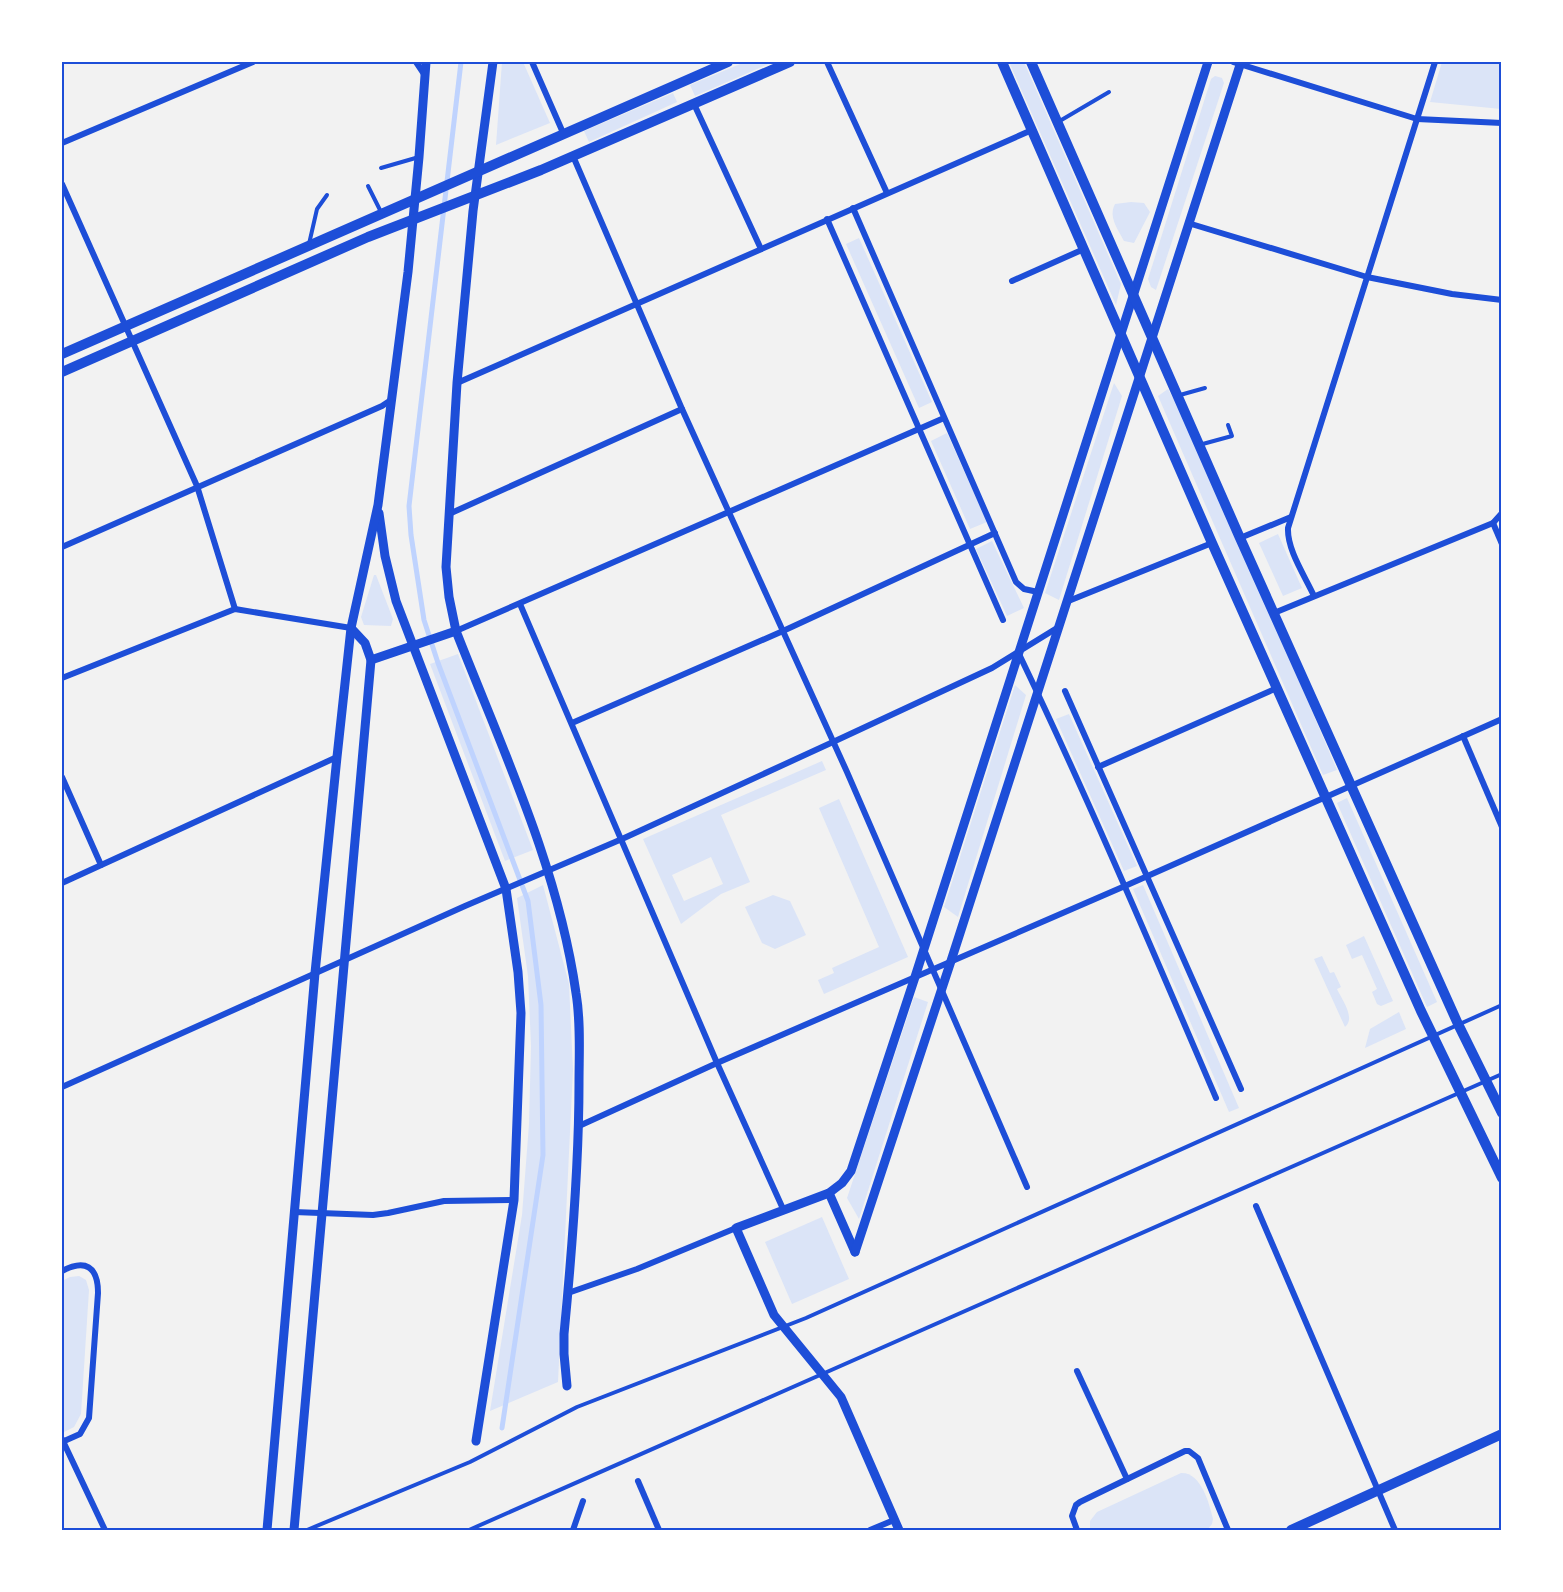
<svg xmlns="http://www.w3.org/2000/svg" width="1563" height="1592" font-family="'IBM Plex Sans',sans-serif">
  <rect width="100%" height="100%" fill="#f2f2f2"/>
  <g fill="#dbe4f7" fill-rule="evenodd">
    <path d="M 502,62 L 523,62 L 550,123 L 496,145 Z"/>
    <path d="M 745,62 L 773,62 L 695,96 L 690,85 Z"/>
    <path d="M 1009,62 L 1024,62 L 1121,284 L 1116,305 Z"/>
    <path d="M 1442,62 L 1501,62 L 1501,109 L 1430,102 Z"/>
    <path d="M 1215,76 L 1222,78 L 1224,83 L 1156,290 L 1151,287 L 1148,279 L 1211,79 Z"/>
    <path d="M 673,93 L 677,102 L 589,142 L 584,131 Z"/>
    <path d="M 1131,202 L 1144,203 L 1150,212 L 1134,243 L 1124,241 C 1118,229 1108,217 1115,204 Z"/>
    <path d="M 859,238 L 932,402 L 919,408 L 846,244 Z"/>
    <path d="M 1114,383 L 1122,396 L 1059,600 L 1045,593 Z"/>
    <path d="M 1168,389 L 1199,446 L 1337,770 L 1323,775 L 1158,396 Z"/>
    <path d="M 947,433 L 987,522 L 970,529 L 931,441 Z"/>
    <path d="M 1278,534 L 1302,588 L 1283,596 L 1259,543 Z"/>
    <path d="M 992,541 L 1024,608 L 1007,616 L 976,549 Z"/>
    <path d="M 374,575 L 376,575 L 393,619 L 391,626 L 364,625 L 361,617 Z"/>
    <path d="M 458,654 L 533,850 L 505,861 L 430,664 Z"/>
    <path d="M 1015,685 L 1026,695 L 958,917 L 944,907 Z"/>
    <path d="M 1069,714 L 1137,866 L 1124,871 L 1056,719 Z"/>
    <path d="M 822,761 L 826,770 L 721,815 L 750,882 L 721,894 L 681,924 L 643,839 ZM 711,857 L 723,884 L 684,901 L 672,875 Z"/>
    <path d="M 1347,798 L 1437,1002 L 1427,1007 L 1337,803 Z"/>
    <path d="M 839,799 L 908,957 L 824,994 L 818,980 L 834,973 L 832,968 L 879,947 L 819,808 Z"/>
    <path d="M 543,885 L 569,984 L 573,1070 L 558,1382 L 490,1411 L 522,1215 L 529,1124 L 531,1046 L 528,976 L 517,898 Z"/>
    <path d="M 1143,885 L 1239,1108 L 1229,1112 L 1133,889 Z"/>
    <path d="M 773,895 L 790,901 L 806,935 L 775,949 L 762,943 L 745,907 Z"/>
    <path d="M 1364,936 L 1393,1001 L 1381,1006 L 1377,1004 L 1372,992 L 1377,989 L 1362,955 L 1352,959 L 1346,945 Z"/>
    <path d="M 1322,956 L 1330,973 L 1334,972 L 1341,987 L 1337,989 C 1342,1000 1356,1018 1345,1027 L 1314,959 Z"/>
    <path d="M 914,997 L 928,1002 L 859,1219 L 847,1198 Z"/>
    <path d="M 1399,1012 L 1406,1029 L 1365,1048 L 1370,1029 Z"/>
    <path d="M 822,1217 L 849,1279 L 792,1304 L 765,1242 Z"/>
    <path d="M 79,1276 L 86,1280 L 89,1290 L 81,1414 L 74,1427 L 64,1432 L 62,1426 L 62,1281 L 70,1277 Z"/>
    <path d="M 1181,1473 C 1201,1472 1209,1503 1213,1519 L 1212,1524 L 1207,1530 L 1090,1530 L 1090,1521 L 1097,1512 Z"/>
  </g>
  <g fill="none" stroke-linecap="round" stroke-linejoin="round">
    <path stroke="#bfd3fe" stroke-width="5" d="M 461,62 L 409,506 L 411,535 L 424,620 L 438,663 L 528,901 L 541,1005 L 543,1155 L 502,1428"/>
    <g stroke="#1d4ed8" stroke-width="4">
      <path d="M 1058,122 L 1109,92"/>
      <path d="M 381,168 L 419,157"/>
      <path d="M 368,186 L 381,212"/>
      <path d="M 309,244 L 317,209 L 327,195"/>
      <path d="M 1180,395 L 1205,388"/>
      <path d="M 1199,445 L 1232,436 L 1228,425"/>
      <path d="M 307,1530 L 470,1462 L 577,1407 L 806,1318 L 1502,1005"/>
      <path d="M 469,1530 L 1502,1074"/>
    </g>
    <g stroke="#1d4ed8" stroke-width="6">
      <path d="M 416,62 L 424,74"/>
      <path d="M 532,62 L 564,135"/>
      <path d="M 827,62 L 887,193"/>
      <path d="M 1233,62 L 1417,119 L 1502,123"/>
      <path d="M 694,104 L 761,249"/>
      <path d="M 62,143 L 253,62"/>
      <path d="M 573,156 L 682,409 L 847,772 L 1027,1187"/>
      <path d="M 62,184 L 197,486 L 235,609"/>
      <path d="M 853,208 L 1016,582 L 1024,589 L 1038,592"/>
      <path d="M 827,219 L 1003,620"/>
      <path d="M 1188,223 L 1367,277 L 1452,294 L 1502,300"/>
      <path d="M 1012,281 L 1084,249"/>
      <path d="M 457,383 L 1032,130"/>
      <path d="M 449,514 L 682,409"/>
      <path d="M 1493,523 L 1502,544"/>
      <path d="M 1240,538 L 1291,517"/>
      <path d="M 62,547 L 382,406 L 391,400"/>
      <path d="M 1314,596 C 1305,576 1287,550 1288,528 L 1435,62"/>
      <path d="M 1066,602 L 1212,543"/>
      <path d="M 520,604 L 717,1063 L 784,1211"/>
      <path d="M 1274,613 L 1493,523 L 1502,513"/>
      <path d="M 456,631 L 944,418"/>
      <path d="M 1019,654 C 1089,800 1152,949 1216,1098"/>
      <path d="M 62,678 L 235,609 L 351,628"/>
      <path d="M 1065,691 L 1241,1089"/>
      <path d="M 572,723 L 783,631 L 995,533"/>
      <path d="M 1463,736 L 1502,827"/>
      <path d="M 1098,767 L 1277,688"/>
      <path d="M 62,777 L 101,865"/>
      <path d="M 62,883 L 337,757"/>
      <path d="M 62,1087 L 465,906 L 622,839 L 833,742 L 992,668 L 1057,628"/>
      <path d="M 579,1126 L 717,1063 L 1125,886 L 1502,719"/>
      <path d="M 1256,1206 L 1395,1530"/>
      <path d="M 294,1212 L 373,1215 L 388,1213 L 444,1201 L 514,1200"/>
      <path d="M 62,1271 C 85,1259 98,1266 98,1293 L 89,1418 L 80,1434 L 62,1442"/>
      <path d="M 568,1293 L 637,1269 L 736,1228"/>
      <path d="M 1077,1371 L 1127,1479"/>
      <path d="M 62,1439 L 105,1530"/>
      <path d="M 638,1481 L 659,1530"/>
      <path d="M 573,1530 L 583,1501"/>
      <path d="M 870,1530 L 894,1520"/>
      <path d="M 1077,1530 L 1072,1516 L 1076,1505 L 1080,1502 L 1185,1451 L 1189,1451 L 1198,1458 L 1228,1530"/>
    </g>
    <g stroke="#1d4ed8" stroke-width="9">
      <path d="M 493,62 L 473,211 L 457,383 L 446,567 L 449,597 L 456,631 C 502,749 558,866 576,993 C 581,1023 579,1054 579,1084 C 579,1167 572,1251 564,1334 L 564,1354 L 567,1386"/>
      <path d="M 379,513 L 385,556 L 396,601 L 506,889 L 518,972 L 521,1013 L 514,1200 L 476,1441"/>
      <path d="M 371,660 L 456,631"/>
      <path d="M 829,1193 L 855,1252"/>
      <path d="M 855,1252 L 951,961 L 1241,62"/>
      <path d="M 267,1530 L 315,973 L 337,757 L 351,628 L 378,505 L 408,272 L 419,157 L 426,62"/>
      <path d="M 294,1530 L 371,660 L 365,643 L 351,628"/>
      <path d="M 899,1530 L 841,1397 L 774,1315 L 736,1228 L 829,1193 L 842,1183 L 851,1171 L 915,977 L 1208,62"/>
    </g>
    <g stroke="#1d4ed8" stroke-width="10">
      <path d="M 1002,62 L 1212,543 L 1421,1011 L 1502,1178"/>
      <path d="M 1031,62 L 1240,538 L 1458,1024 L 1502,1113"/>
      <path d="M 62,354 L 728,62"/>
      <path d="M 62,372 L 368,237 L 541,170 L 790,62"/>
      <path d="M 1291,1530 L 1502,1434"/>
    </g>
  </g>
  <rect width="1563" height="1592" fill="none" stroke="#ffffff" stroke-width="126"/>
  <rect x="63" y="63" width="1437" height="1466" fill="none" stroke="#1d4ed8" stroke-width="2"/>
</svg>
